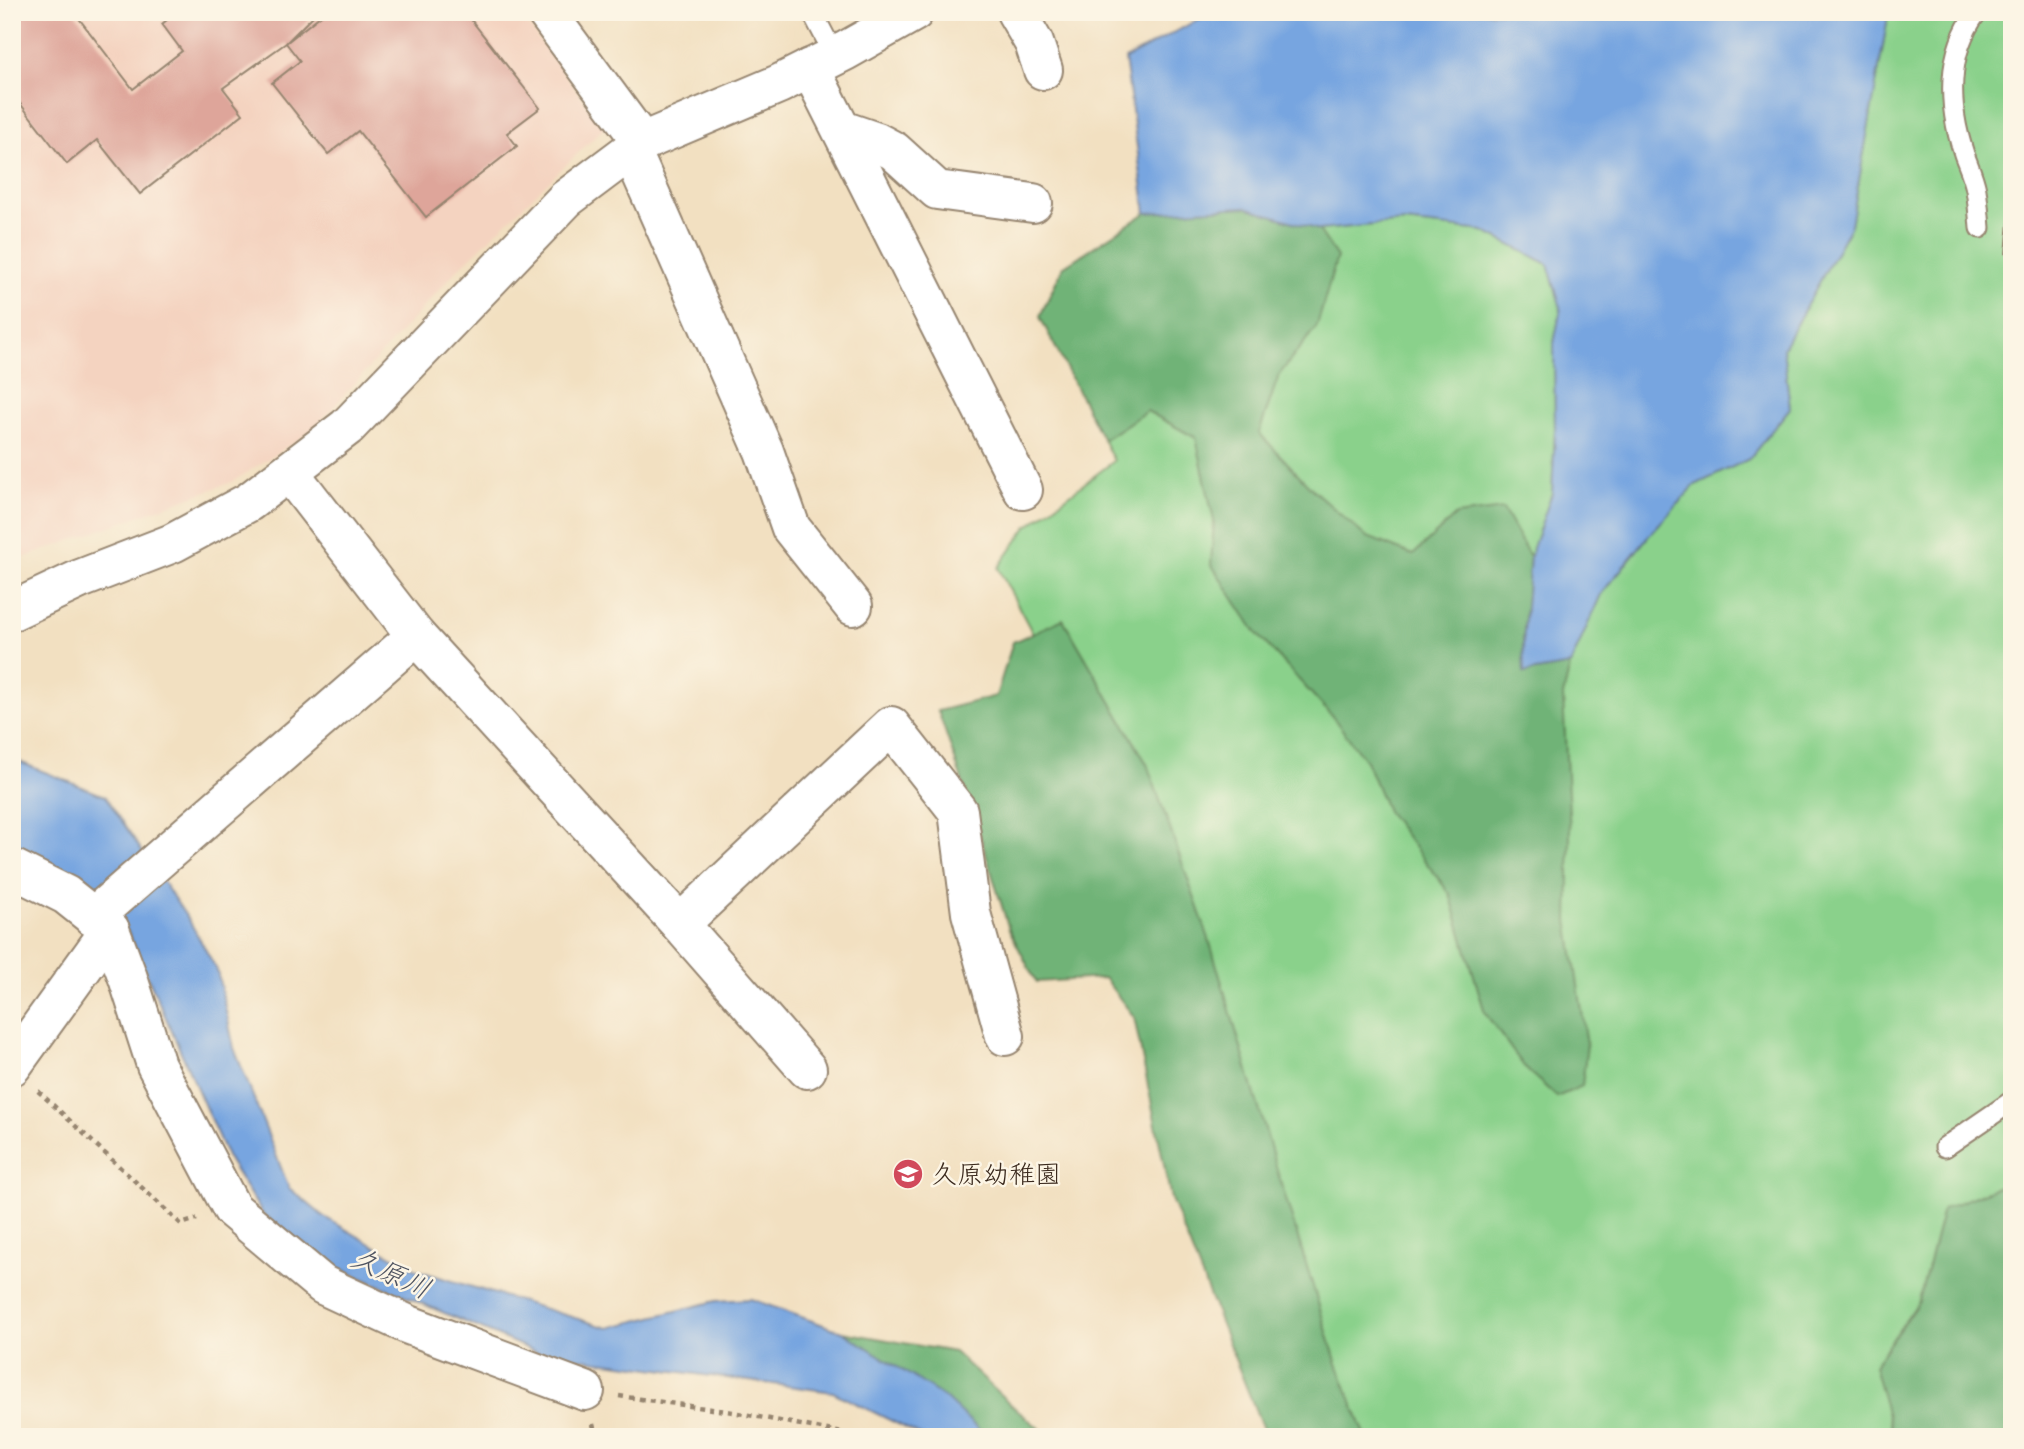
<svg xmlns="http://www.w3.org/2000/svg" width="2024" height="1449" font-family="Sriracha,'Klee One',sans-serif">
  <rect width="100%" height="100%" fill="#fcf5e5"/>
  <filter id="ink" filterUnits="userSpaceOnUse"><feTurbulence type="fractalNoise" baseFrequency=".0143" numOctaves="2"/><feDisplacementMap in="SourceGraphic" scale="14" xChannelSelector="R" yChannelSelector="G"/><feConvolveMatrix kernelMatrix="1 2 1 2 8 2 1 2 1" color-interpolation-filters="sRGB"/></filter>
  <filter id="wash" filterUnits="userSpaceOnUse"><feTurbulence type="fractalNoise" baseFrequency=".00686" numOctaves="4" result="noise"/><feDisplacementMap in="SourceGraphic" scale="28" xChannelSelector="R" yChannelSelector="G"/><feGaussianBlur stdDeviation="1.57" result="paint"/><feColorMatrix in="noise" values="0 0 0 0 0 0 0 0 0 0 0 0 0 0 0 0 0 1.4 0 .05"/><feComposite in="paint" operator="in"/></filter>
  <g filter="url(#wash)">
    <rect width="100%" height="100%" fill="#f2e0c1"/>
    <path fill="#f4d3c0" d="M 12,12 L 519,12 L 604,128 L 455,272 L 312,431 L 232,482 L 12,562 Z"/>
    <path fill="#8ad18b" stroke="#627e54" stroke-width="2" d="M 1887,12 L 2012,12 L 2012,1437 L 1318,1437 L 1040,647 L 998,568 L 1027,527 L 1114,461 L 1040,316 L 1063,267 L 1146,213 L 1319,230 L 1405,222 L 1483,231 L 1548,264 L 1561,308 L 1554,343 L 1555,430 L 1552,493 L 1530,557 L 1524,673 L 1570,665 L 1601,594 L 1651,533 L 1695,485 L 1749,459 L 1790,408 L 1783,348 L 1851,225 L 1887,23 Z"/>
    <g fill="#6fb377" stroke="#556e4a" stroke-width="2">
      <path d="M 1245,207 L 1319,230 L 1337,257 L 1317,326 L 1279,375 L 1259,433 L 1313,490 L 1365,536 L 1413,555 L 1456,515 L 1503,509 L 1530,557 L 1523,644 L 1524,673 L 1570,665 L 1563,696 L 1570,834 L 1568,920 L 1587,1044 L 1582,1086 L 1557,1097 L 1526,1069 L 1485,1013 L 1450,894 L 1387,811 L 1366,761 L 1331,715 L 1257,634 L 1211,564 L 1214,521 L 1196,438 L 1147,411 L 1103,440 L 1040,317 L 1063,267 L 1146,213 Z"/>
      <path d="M 1063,619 L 1147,764 L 1208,936 L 1278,1173 L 1336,1361 L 1366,1437 L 1264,1437 L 1263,1429 L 1171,1199 L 1134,1017 L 1104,978 L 1036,982 L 1009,929 L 971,806 L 938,711 L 996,696 L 1013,642 Z"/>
      <path d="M 2012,1181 L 2012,1437 L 1894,1437 L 1874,1366 L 1919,1301 L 1943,1209 Z"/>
      <path d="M 843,1332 L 954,1352 L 1018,1411 L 1050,1437 L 977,1437 Z"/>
    </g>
    <g fill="#77a5e0" stroke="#59687f" stroke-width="2">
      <path d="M 1212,12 L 1887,12 L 1887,23 L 1851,225 L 1783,348 L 1790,408 L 1749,459 L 1695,485 L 1651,533 L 1601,594 L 1570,665 L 1524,673 L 1523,644 L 1530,557 L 1552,493 L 1555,430 L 1554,343 L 1561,308 L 1548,264 L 1483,231 L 1405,222 L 1319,230 L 1245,207 L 1146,213 L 1125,59 Z"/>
      <path d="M 12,759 L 105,796 L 190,922 L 217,970 L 234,1048 L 289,1188 L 323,1216 L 416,1270 L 608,1328 L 716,1301 L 751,1299 L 843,1332 L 944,1397 L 987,1437 L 924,1437 L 833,1392 L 538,1353 L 334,1266 L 264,1216 L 229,1161 L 129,934 L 104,902 L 70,873 L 12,847 Z"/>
    </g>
    <g id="blocks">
      <g fill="#dea59a">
        <path d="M 12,12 L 74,12 L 133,89 L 182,51 L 162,24 L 177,12 L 317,12 L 286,43 L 325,12 L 465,12 L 540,108 L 507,133 L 517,146 L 426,217 L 358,131 L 328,154 L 272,83 L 300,61 L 286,43 L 223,88 L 243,114 L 140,194 L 97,140 L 67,164 L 12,93 Z"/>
        <path d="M 2010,211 L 2012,211 L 2012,254 L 2006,254 Z"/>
      </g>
    </g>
  </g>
  <g filter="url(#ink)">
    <use href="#blocks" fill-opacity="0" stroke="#968570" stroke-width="2"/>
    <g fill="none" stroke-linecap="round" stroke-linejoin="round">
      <g stroke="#968570" stroke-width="23">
        <g id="lane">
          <path d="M 812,12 L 835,56"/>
          <path d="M 1977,12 C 1946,53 1948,106 1964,154 C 1968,165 1974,178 1976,190 C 1978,202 1979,215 1980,228"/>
          <path d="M 1945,1147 L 2012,1101"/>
        </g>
      </g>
      <g stroke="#968570" stroke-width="42">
        <g id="street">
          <path d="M 546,12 L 642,142"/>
          <path d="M 1016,12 L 1034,43 L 1043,70"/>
          <path d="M 810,68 L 1023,490"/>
          <path d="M 842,130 L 877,142 L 894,151 L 937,190 L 1033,203"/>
          <path d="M 631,150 L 764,451 L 791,528 L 853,606"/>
          <path d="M 289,472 L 416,636 L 680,924 L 807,1069"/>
          <path d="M 12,868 L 66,895 L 110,930 L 128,978 L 156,1065 L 232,1209 L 323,1285 L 409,1325 L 585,1391"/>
          <path d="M 93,917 L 416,636"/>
          <path d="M 680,924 L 891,726 L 958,811 L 971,913 L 1005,1036"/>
          <path d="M 12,1066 L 110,930"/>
        </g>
      </g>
      <g stroke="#968570" stroke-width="42">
        <path id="secondary" d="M 12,611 L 80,579 L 173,543 L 249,502 L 347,427 L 566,199 L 642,142 L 779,84 L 845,51 L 914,12"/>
      </g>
      <g stroke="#968570" stroke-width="4.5" stroke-dasharray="5 5" stroke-linecap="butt">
        <path d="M 38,1091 L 181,1224 L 197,1219"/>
        <path d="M 619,1396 L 733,1412 L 848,1434 L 855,1437"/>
        <path d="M 593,1424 L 596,1437"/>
      </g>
      <use href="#lane" stroke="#fff" stroke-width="19"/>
      <use href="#street" stroke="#fff" stroke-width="38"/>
      <use href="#secondary" stroke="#fff" stroke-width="38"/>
    </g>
  </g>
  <defs>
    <g id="school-disc" transform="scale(1.575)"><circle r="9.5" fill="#d1495b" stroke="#fcf5e5"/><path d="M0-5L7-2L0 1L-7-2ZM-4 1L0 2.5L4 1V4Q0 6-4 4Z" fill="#fff"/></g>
  </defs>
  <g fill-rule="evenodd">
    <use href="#school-disc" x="908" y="1174"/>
  </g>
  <g text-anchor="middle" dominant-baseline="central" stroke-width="5" stroke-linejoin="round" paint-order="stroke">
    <g font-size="26" fill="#3b2a1e" stroke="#fcf5e5" text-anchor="start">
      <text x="931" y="1174">久原幼稚園</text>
    </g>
    <g font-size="28" font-style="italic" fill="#505562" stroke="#fcf5e5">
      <text transform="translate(391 1273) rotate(25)">久原川</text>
    </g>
  </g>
  <rect width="2024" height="1449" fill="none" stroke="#fcf5e5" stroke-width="42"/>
</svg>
